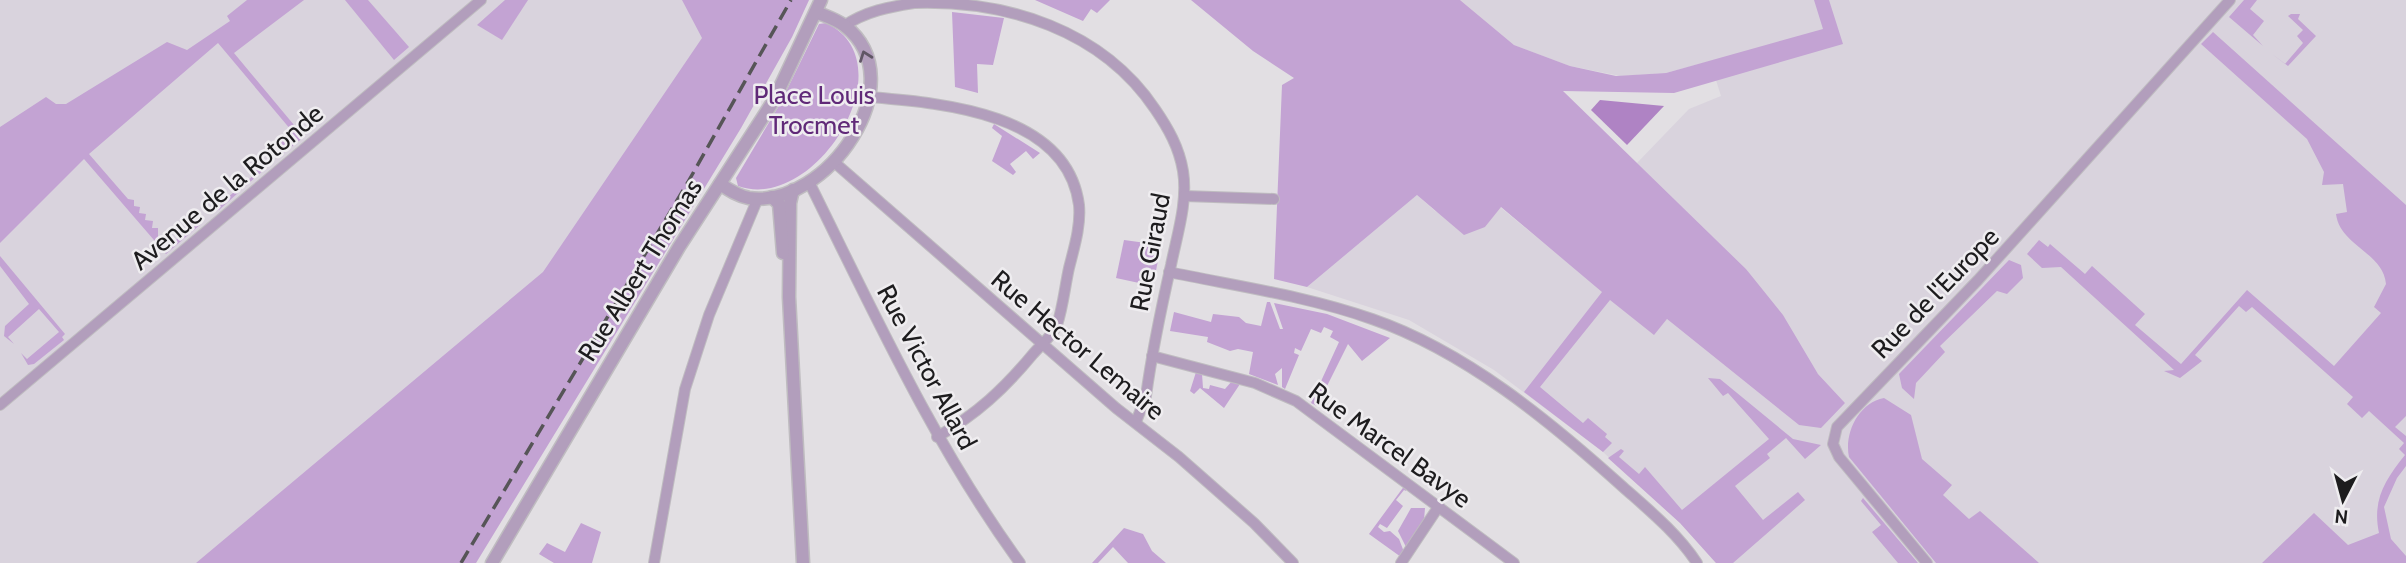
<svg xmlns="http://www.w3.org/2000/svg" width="2406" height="563" font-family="Cabin,sans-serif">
  <rect width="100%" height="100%" fill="#e2dfe3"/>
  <g fill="#d9d3dd">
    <path d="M 0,0 L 809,0 L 792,37 L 741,128 L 476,563 L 0,563 Z"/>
    <path d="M 1460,0 L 2406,0 L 2406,563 L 1716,563 L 1680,523 L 1603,452 L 1494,370 L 1409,320 L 1307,287 L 1417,195 L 1435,211 L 1485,227 L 1500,207 L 1654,334 L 1667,319 L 1799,425 L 1845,403 L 1818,374 L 1746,269 L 1637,163 L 1689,109 L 1721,96 L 1710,61 L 1666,73 L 1620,76 L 1570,66 L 1514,45 Z"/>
  </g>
  <g fill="#c3a3d3">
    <path d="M 247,0 L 304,0 L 234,53 L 304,137 L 280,156 L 271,147 L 291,130 L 218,43 L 89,154 L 128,199 L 134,200 L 134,206 L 140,207 L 139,213 L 146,214 L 145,220 L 153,221 L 152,228 L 158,228 L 158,237 L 176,240 L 198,221 L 201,224 L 166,254 L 84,159 L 0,243 L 0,127 L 46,97 L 56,104 L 66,104 L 167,42 L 187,50 L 230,21 L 227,16 Z"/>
    <path d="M 345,0 L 368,0 L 409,47 L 394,60 Z"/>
    <path d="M 505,0 L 528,0 L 502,40 L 477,25 Z"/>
    <path d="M 682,0 L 809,0 L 792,37 L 741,128 L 476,563 L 196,563 L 543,272 L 702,38 Z"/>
    <path d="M 1035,0 L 1110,0 L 1097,13 L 1091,9 L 1083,21 Z"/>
    <path d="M 1191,0 L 1460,0 L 1514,45 L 1570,66 L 1616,76 L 1666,73 L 1823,29 L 1814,0 L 1829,0 L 1843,44 L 1674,93 L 1563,91 L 1746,269 L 1783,315 L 1818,374 L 1845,403 L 1821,428 L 1799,425 L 1667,319 L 1654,335 L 1610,300 L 1540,387 L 1583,423 L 1588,418 L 1607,434 L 1605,437 L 1612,443 L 1603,452 L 1524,392 L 1602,292 L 1501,207 L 1485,227 L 1464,235 L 1417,195 L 1307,287 L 1274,279 L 1282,85 L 1294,78 L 1253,51 Z"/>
    <path d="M 2244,0 L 2257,0 L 2250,9 L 2264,21 L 2253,35 L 2263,46 L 2229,17 Z"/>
    <path d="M 952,12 L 1004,18 L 993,65 L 977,64 L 978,93 L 955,87 Z"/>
    <path d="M 2291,14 L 2300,14 L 2298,19 L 2316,36 L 2288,66 L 2272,54 L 2285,64 L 2303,43 L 2297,36 L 2303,30 L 2288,16 Z"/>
    <path d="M 826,23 C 909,62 816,214 738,186 L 736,178 L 780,104 L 819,24 Z"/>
    <path d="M 2213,32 L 2406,205 L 2406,416 L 2395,427 L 2406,436 L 2406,466 L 2397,478 L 2384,507 L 2391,539 L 2406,556 L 2406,563 L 2262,563 L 2314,513 L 2348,545 L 2379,533 C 2372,500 2385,480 2405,455 L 2399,449 L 2404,443 L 2369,411 L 2362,418 L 2347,404 L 2353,397 L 2252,307 L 2246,312 L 2239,306 L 2195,355 L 2202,361 L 2180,378 L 2164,371 L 2174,370 L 2061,267 L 2042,268 L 2027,254 L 2039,240 L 2048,247 L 2050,244 L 2085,274 L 2092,266 L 2145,314 L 2135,325 L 2181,364 L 2247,290 L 2334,366 L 2381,313 L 2374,307 L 2386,284 C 2383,252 2340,246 2336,214 L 2347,212 L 2343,184 L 2322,185 L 2324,172 L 2307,139 L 2201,44 Z"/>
    <path d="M 994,124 L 1040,153 L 1033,159 L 1026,151 L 1010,164 L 1016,172 L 1013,175 L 992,161 L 1002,136 L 992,128 Z"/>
    <path d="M 257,158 L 267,167 L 219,210 L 210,200 L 213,197 L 220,204 L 254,175 L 248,166 Z"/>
    <path d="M 1124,240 L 1161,245 L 1153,286 L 1116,278 Z"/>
    <path d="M 0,256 L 65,334 L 62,337 L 64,340 L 34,364 L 28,365 L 21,353 L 27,359 L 59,332 L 39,309 L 8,337 L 14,344 L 4,336 L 5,326 L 29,304 L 0,266 Z"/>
    <path d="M 2009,260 L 2021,265 L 2023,278 L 2007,294 L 1997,291 L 1940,346 L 1945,352 L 1916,383 L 1914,399 L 1902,388 L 1899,374 Z"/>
    <path d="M 1267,302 L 1270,302 L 1280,329 L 1283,329 L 1274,303 L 1327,314 L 1390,338 L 1362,361 L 1348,344 L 1317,406 L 1311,403 L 1339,342 L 1330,337 L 1333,331 L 1324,327 L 1321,333 L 1311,329 L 1301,351 L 1295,348 L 1294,353 L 1299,355 L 1285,389 L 1282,387 L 1282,368 L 1275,374 L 1278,385 L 1249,374 L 1253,352 L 1238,349 L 1230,351 L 1207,342 L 1208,337 L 1170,331 L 1174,312 L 1211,322 L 1213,314 L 1239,317 L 1246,323 L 1261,326 Z"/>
    <path d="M 1196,372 L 1202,374 L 1203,388 L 1209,389 L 1210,385 L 1225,389 L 1232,381 L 1240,384 L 1224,408 L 1200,388 L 1194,394 L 1190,391 Z"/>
    <path d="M 1708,378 L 1720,379 L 1793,439 L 1821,445 L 1805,459 L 1786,438 L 1767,454 L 1770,458 L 1735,486 L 1763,520 L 1798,492 L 1805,500 L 1733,563 L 1716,563 L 1680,523 L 1608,458 L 1621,449 L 1624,451 L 1619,457 L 1639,474 L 1645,467 L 1682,510 L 1769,439 L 1728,393 L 1723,396 Z"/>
    <path d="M 1884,398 L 1911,415 L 1922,459 L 1952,485 L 1943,495 L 1969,519 L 1980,511 L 2039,563 L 1936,563 L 1849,457 C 1844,434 1858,403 1884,398 Z"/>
    <path d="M 1405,485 L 1406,491 L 1404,490 L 1396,500 L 1403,506 L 1387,528 L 1380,524 L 1378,527 L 1384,532 L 1390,531 L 1399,539 L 1404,552 L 1401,557 L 1369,534 Z"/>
    <path d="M 1863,498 L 1918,563 L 1898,563 L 1872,532 L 1881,525 L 1861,501 Z"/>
    <path d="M 1411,508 L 1425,508 L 1424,520 L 1407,549 L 1398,531 Z"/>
    <path d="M 581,523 L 601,532 L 592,563 L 554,563 L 539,554 L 547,543 L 565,552 Z"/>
    <path d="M 1124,528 L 1143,534 L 1152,551 L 1166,563 L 1128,563 L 1113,547 L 1098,563 L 1092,563 Z"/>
  </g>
  <path fill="#af83c4" d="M 1600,100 L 1664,106 L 1627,145 L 1591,110 Z"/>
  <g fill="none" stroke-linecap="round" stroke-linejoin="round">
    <g stroke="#bfbcc0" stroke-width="12">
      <g id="minor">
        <path d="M 844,26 C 866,11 889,7 914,3 C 1007,0 1102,30 1155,109 C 1168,128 1179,147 1183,171 C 1188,202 1177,235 1171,265 C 1161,309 1152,352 1146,396 L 1136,422"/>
        <path d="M 869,97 C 940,103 1067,112 1079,205 C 1081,226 1074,248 1069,268 C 1065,286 1063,307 1057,325 C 1052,336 1041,345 1033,354 C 1004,389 977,414 937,437"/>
        <path d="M 834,162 L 1116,408 L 1179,457 L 1254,523 L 1293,563"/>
        <path d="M 809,182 C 874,313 934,445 1020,563"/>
        <path d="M 1184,196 L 1274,199"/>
        <path d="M 1169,272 C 1236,286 1307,296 1372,319 C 1465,351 1550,421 1623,487 C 1650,511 1677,533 1697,563"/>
        <path d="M 1152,356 L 1255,383 L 1296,401 L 1514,563"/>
        <path d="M 0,405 L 481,0"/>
        <path d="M 654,563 L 685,389 L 709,315 L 758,198"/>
        <path d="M 1401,563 L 1439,506"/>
        <path d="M 1927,563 L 1839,457 L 1833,444 L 1837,427 L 1978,280 L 2230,0"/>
      </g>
    </g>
    <g stroke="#bfbcc0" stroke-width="15">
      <g id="tertiary">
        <path d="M 720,184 C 729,190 738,196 749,198 C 826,209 916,82 845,26 C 836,19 825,16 816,12"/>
        <path d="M 793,190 L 790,203 L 789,297 L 803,563"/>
        <path d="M 772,197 L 779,204 L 783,253"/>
        <path d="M 492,563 L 679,247 L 774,100 L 821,0"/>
      </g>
    </g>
    <use href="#minor" stroke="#b29ebc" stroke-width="10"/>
    <use href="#tertiary" stroke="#b29ebc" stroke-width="12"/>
    <path stroke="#565557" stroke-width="3.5" stroke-dasharray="14 7" stroke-linecap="butt" d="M 461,563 L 688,182 L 791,0"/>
  </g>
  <defs><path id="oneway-chevron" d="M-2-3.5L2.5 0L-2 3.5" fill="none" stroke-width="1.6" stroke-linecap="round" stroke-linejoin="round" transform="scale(1.75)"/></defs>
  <use stroke="#605665" href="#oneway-chevron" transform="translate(865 56) rotate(-110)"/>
  <g text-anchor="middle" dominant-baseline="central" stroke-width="5" stroke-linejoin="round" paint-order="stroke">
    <g font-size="26" fill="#602978" stroke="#efedf0">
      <text x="814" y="95">Place Louis<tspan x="814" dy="30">Trocmet</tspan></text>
    </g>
    <g font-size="26" fill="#1d1c1e" stroke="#efedf0">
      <text transform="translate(227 187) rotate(-40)">Avenue de la Rotonde</text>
      <text transform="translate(1150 252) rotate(-79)">Rue Giraud</text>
      <text transform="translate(640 270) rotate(-58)">Rue Albert Thomas</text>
      <text transform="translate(1935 293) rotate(-46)">Rue de l'Europe</text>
      <text transform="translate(1078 345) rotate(40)">Rue Hector Lemaire</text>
      <text transform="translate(927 367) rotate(62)">Rue Victor Allard</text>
      <text transform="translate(1390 445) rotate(36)">Rue Marcel Bavye</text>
    </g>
  </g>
  <g transform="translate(2343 500) rotate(186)" stroke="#efedf0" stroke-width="5" paint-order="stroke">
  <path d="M0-5L12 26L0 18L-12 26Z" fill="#1d1c1e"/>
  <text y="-10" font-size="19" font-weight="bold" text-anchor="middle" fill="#1d1c1e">N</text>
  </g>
</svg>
